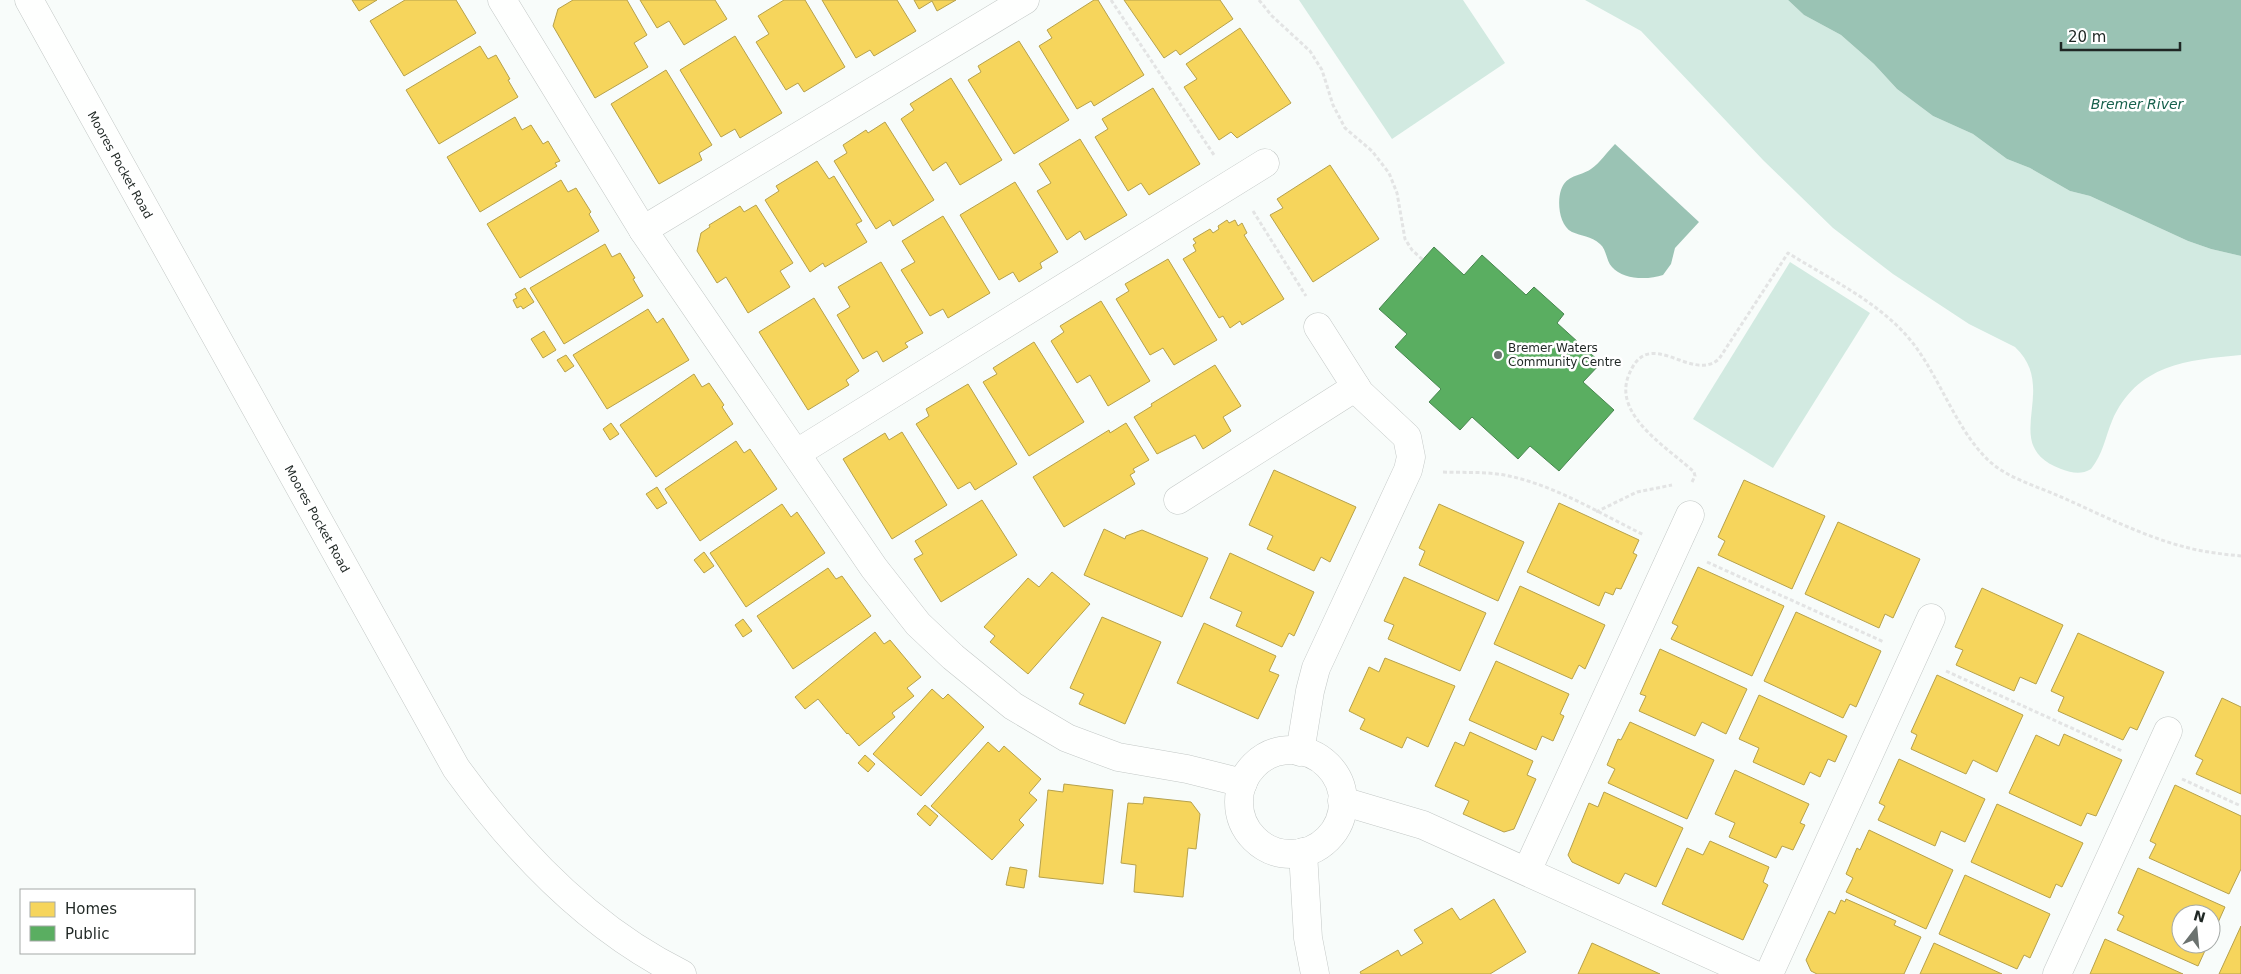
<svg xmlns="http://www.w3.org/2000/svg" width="2241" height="974" font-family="'DejaVu Sans',sans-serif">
  <rect width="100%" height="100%" fill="#f8fcfa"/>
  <g fill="#d2eae1">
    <path d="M 1299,0 L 1463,0 L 1505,63 L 1392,139 Z"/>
    <path d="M 1585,0 L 1788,0 L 1804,15 L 1841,35 L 1874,64 L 1897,89 L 1933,116 L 1973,134 L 2007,159 L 2030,168 L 2070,191 L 2090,196 L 2188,241 L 2211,249 L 2241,256 L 2241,355 C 2187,360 2137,364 2112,421 C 2105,438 2103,454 2091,469 C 2081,475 2072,473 2061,469 C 1997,445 2061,390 2015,347 L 1969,324 L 1893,274 L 1833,228 L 1763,160 L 1641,31 Z"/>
    <path d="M 1790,262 L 1870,313 L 1773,468 L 1693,419 Z"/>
  </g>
  <g fill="#9ac3b4">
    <path d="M 1788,0 L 2241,0 L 2241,256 L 2211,249 L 2188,241 L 2090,196 L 2070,191 L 2030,168 L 2007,159 L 1973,134 L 1933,116 L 1897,89 L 1874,64 L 1841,35 L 1804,15 Z"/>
    <path d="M 1615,144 L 1699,222 L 1675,248 L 1671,264 L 1663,275 C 1648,280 1623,280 1612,267 C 1606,261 1607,250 1600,244 C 1591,236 1581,236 1572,232 C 1559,225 1557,202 1561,190 C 1567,174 1579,177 1591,169 C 1600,163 1607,152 1615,144 Z"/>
  </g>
  <g fill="#f6d55c" stroke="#b6a14b">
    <path d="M 352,0 L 377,0 L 359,11 Z"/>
    <path d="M 405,0 L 456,0 L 476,33 L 404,76 L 370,21 Z"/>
    <path d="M 573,0 L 627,0 L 647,35 L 634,43 L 648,67 L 595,98 L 553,26 L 558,9 Z"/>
    <path d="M 640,0 L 715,0 L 727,19 L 684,45 L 669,21 L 657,28 Z"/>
    <path d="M 784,0 L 805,0 L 845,67 L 804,92 L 798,83 L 786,90 L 756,42 L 769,34 L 758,16 Z"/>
    <path d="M 822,0 L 897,0 L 916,31 L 874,56 L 870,50 L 856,58 Z"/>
    <path d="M 914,0 L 956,0 L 937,11 L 932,1 L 919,9 Z"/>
    <path d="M 1094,0 L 1098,0 L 1144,75 L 1094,106 L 1091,101 L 1077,109 L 1039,46 L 1052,38 L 1047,30 Z"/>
    <path d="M 1124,0 L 1220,0 L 1233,19 L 1180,55 L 1176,50 L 1164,58 Z"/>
    <path d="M 1240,28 L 1291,103 L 1237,138 L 1231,132 L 1219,140 L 1184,87 L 1197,79 L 1186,64 Z"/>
    <path d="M 735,36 L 782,113 L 740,138 L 735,129 L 721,137 L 680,70 Z"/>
    <path d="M 1019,41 L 1069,120 L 1014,154 L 968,80 L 981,72 L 978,66 Z"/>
    <path d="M 480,46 L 488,59 L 496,55 L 510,79 L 508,80 L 518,97 L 439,144 L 406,90 Z"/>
    <path d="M 666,70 L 712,145 L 699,153 L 702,160 L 659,184 L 611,104 Z"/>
    <path d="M 951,78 L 1002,160 L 960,185 L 946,162 L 933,171 L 901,119 L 914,110 L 910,104 Z"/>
    <path d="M 1153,88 L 1200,164 L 1149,195 L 1141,183 L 1128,191 L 1095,137 L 1108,129 L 1102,119 Z"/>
    <path d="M 515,117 L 522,130 L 531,125 L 543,144 L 548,141 L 560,161 L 555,163 L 557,166 L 480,212 L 447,157 Z"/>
    <path d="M 885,122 L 934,200 L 893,226 L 890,220 L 876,229 L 834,161 L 847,153 L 843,145 L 866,130 L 868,133 Z"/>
    <path d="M 1080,139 L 1127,215 L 1085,240 L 1080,231 L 1067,240 L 1037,191 L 1051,183 L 1039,164 Z"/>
    <path d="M 817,161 L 829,179 L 834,176 L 862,221 L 856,224 L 867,242 L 825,267 L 823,263 L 810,272 L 765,200 L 779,191 L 776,186 Z"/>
    <path d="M 1330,165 L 1379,239 L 1313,282 L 1270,215 L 1283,208 L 1277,199 Z"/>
    <path d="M 561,180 L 568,192 L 576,188 L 591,212 L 589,214 L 599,231 L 520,278 L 487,224 Z"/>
    <path d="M 1015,182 L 1058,252 L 1040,263 L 1042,268 L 1019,282 L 1013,272 L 999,280 L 960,215 Z"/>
    <path d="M 756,205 L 793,263 L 780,271 L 790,287 L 748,313 L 726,277 L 717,283 L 697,251 L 701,233 L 710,227 L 709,225 L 740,206 L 744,212 Z"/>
    <path d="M 943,216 L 990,293 L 948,318 L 943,309 L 930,316 L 901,270 L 915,262 L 902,241 Z"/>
    <path d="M 1227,220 L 1229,223 L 1235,220 L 1238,226 L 1242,223 L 1247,233 L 1244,235 L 1284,299 L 1242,325 L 1240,321 L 1230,328 L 1223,316 L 1219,318 L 1183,259 L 1196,251 L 1193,245 L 1196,243 L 1193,239 L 1210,229 L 1213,233 L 1219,229 L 1218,226 Z"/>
    <path d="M 605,244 L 612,257 L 620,253 L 635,278 L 633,279 L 643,296 L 564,344 L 530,288 Z"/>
    <path d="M 1168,259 L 1217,340 L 1174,365 L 1163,348 L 1150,355 L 1116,299 L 1129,291 L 1125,284 Z"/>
    <path d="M 881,262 L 923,333 L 905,343 L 908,347 L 883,362 L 877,351 L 863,359 L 837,315 L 850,307 L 838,287 Z"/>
    <path d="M 525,288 L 534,302 L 523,309 L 521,306 L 517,308 L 513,300 L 517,298 L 515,294 Z"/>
    <path d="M 814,298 L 859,371 L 846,380 L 849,385 L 808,410 L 759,332 Z"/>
    <path d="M 1101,301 L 1150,381 L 1108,406 L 1090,375 L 1077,383 L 1051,341 L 1064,332 L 1060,326 Z"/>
    <path d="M 648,309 L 657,323 L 663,318 L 689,360 L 607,409 L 573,355 Z"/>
    <path d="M 544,331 L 556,350 L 543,358 L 531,339 Z"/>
    <path d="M 1034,342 L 1084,422 L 1029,456 L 983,382 L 997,374 L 993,368 Z"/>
    <path d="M 566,355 L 574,366 L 565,372 L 557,360 Z"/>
    <path d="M 1215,365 L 1241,406 L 1223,417 L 1231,431 L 1203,449 L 1195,435 L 1157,454 L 1134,417 L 1152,406 L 1151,404 Z"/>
    <path d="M 694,374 L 702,387 L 709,383 L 724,405 L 722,407 L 733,424 L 656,477 L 620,425 Z"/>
    <path d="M 968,384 L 1017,464 L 975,490 L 970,482 L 958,489 L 916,424 L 929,416 L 926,409 Z"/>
    <path d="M 611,423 L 619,434 L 610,440 L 603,429 Z"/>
    <path d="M 1126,423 L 1149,460 L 1133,469 L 1135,472 L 1130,475 L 1135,484 L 1064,527 L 1033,477 L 1109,430 L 1110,433 Z"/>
    <path d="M 902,432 L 947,505 L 892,539 L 843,459 L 885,433 L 889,440 Z"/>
    <path d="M 736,441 L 744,453 L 750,449 L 777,489 L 700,541 L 665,489 Z"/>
    <path d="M 1274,470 L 1356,507 L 1330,562 L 1321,557 L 1314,571 L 1267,549 L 1273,536 L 1249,525 Z"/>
    <path d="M 1744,480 L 1825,516 L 1792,589 L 1718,555 L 1725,541 L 1718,537 Z"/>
    <path d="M 657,487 L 667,503 L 657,509 L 646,494 Z"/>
    <path d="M 982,500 L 1017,555 L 941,602 L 914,559 L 923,554 L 915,541 Z"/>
    <path d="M 1559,503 L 1639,540 L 1633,553 L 1637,555 L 1621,589 L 1616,588 L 1613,595 L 1605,592 L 1599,606 L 1527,572 Z"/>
    <path d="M 782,504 L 791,517 L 797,512 L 825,553 L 746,607 L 710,553 Z"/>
    <path d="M 1439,504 L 1524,542 L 1498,601 L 1419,565 L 1425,551 L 1419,548 Z"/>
    <path d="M 1838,522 L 1920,559 L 1893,618 L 1885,614 L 1879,628 L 1805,594 Z"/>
    <path d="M 1104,529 L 1125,539 L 1126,536 L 1142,530 L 1208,558 L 1182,617 L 1084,575 Z"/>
    <path d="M 704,552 L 714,566 L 704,573 L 694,560 Z"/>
    <path d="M 1230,553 L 1314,592 L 1294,636 L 1289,633 L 1282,647 L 1236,626 L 1242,612 L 1210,598 Z"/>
    <path d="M 1698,567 L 1784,606 L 1752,676 L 1671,639 L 1678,626 L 1672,623 Z"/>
    <path d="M 828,568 L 836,579 L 842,576 L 871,616 L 793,669 L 757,616 Z"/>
    <path d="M 1052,572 L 1090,604 L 1028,674 L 990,642 L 995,636 L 984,627 L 1028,578 L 1039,587 Z"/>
    <path d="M 1404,577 L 1486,613 L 1460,671 L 1388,639 L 1394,625 L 1384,621 Z"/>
    <path d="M 1520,586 L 1605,625 L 1585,669 L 1579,665 L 1572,679 L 1494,644 Z"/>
    <path d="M 1982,588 L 2063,625 L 2036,684 L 2020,677 L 2014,691 L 1956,665 L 1963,650 L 1955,647 Z"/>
    <path d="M 1796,612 L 1881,651 L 1856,707 L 1850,704 L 1843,718 L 1764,681 Z"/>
    <path d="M 1102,617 L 1161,642 L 1125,724 L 1079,704 L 1084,694 L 1070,688 Z"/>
    <path d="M 743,619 L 752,631 L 743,637 L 735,625 Z"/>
    <path d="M 1204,623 L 1276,656 L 1269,671 L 1279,675 L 1258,719 L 1177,683 Z"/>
    <path d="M 875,632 L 884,644 L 890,640 L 921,677 L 907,688 L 914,696 L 892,713 L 895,717 L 859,746 L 848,733 L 847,734 L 818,699 L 805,709 L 795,697 Z"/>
    <path d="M 2078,633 L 2164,672 L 2137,730 L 2130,727 L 2123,740 L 2058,711 L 2064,697 L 2051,691 Z"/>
    <path d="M 1660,649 L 1747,689 L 1726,734 L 1702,722 L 1695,736 L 1639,711 L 1646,696 L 1640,694 Z"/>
    <path d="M 1385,658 L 1455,686 L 1428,747 L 1407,737 L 1402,748 L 1360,729 L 1365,719 L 1349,711 L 1369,667 L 1379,672 Z"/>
    <path d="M 1496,661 L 1569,694 L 1560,714 L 1564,716 L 1553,741 L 1542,736 L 1536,750 L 1469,720 Z"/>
    <path d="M 1937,675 L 2023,715 L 1997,772 L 1973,760 L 1966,774 L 1911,749 L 1917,735 L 1911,732 Z"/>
    <path d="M 932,689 L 943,699 L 948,694 L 984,727 L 921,796 L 873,754 Z"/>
    <path d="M 1759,695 L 1847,736 L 1835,762 L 1828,759 L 1820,777 L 1810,772 L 1804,785 L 1753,762 L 1759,748 L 1739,739 Z"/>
    <path d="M 2222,698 L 2241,707 L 2241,794 L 2196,774 L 2203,760 L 2195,756 Z"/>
    <path d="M 1630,722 L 1714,760 L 1687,819 L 1608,783 L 1615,769 L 1607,765 L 1618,739 L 1621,740 Z"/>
    <path d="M 1470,732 L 1533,761 L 1527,775 L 1536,779 L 1514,829 L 1504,832 L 1463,814 L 1469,801 L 1435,786 L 1455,742 L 1464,746 Z"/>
    <path d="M 2064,734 L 2122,760 L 2096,816 L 2087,813 L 2081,826 L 2009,793 L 2036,735 L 2059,746 Z"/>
    <path d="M 988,742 L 999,752 L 1004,746 L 1041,779 L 1029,793 L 1037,800 L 1019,820 L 1024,825 L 992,860 L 931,806 Z"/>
    <path d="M 865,755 L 875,764 L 868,772 L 858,763 Z"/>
    <path d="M 1899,759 L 1985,799 L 1965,842 L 1941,831 L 1935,846 L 1878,820 L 1885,806 L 1879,803 Z"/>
    <path d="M 1735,770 L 1809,804 L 1800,823 L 1805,825 L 1793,850 L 1782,846 L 1776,858 L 1729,837 L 1735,823 L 1715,814 Z"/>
    <path d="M 1064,784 L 1113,790 L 1103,884 L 1039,877 L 1048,790 L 1063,792 Z"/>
    <path d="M 2175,785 L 2241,816 L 2241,869 L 2229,894 L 2149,858 L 2156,844 L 2150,841 Z"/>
    <path d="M 1604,792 L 1683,828 L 1656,887 L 1625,873 L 1619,884 L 1572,862 L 1568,855 L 1589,803 L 1598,807 Z"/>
    <path d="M 1144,797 L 1191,802 L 1200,814 L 1196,849 L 1188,848 L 1183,897 L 1134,892 L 1136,865 L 1121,863 L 1128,803 L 1143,804 Z"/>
    <path d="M 1997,804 L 2083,843 L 2062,887 L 2056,884 L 2050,898 L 1971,862 Z"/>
    <path d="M 925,805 L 938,816 L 930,826 L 917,814 Z"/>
    <path d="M 1869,830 L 1953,870 L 1926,929 L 1846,892 L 1853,878 L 1846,874 L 1857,848 L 1860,850 Z"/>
    <path d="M 1710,841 L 1769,867 L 1763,882 L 1768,885 L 1743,940 L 1662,904 L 1687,848 L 1703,855 Z"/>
    <path d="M 1010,867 L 1027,870 L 1024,888 L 1006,885 Z"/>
    <path d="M 2138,868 L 2225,907 L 2211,938 L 2211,914 L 2181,914 L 2181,944 L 2208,944 L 2198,966 L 2117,930 L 2124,916 L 2118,913 Z"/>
    <path d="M 1965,875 L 2050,914 L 2030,958 L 2024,955 L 2017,969 L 1939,934 Z"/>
    <path d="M 1494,899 L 1526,952 L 1490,974 L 1361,974 L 1360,972 L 1398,950 L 1401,956 L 1423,943 L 1414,930 L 1452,908 L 1460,920 Z"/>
    <path d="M 1846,899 L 1896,921 L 1894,925 L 1921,937 L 1904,974 L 1817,974 L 1811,971 L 1806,960 L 1829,911 L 1835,914 L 1841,900 L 1845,902 Z"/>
    <path d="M 2241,926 L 2241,974 L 2219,974 Z"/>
    <path d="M 2105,939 L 2183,974 L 2090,974 Z"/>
    <path d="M 1592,943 L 1660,974 L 1578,974 Z"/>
    <path d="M 1934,943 L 2002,974 L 1920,974 Z"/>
  </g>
  <path fill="#5aae61" stroke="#48864f" d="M 1434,247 L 1464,275 L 1482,255 L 1526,295 L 1534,287 L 1564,314 L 1557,323 L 1601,363 L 1583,382 L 1614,410 L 1559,471 L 1530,446 L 1518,459 L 1472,417 L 1460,430 L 1429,402 L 1441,389 L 1395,347 L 1407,334 L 1379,309 Z"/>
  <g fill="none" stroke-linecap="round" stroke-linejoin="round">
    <g stroke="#c3c8c6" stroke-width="29">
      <g id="minor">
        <path d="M 29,0 L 456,768 C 515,850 590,929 682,974"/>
        <path d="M 502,0 L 643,230 L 874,568 L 918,624 L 953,657 L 1013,706 L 1067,738 L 1118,757 L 1187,769 L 1243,783"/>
        <path d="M 643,230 L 1025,0"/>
        <path d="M 797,453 L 1265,163"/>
        <path d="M 1178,500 L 1356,387"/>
        <circle cx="1291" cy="802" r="52"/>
        <path d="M 1300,752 L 1310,691 L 1316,668 L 1408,470 L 1411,457 L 1407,437 L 1360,393 L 1318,327"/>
        <path d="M 1342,801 L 1423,825 L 1753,974"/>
        <path d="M 1303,852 L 1308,938 L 1315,974"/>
        <path d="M 1527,871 L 1690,515"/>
        <path d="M 1769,974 L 1931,618"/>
        <path d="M 2057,974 L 2168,731"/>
      </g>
    </g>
    <g stroke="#e3e4e4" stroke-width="3" stroke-dasharray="4 2.5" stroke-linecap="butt">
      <path d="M 1111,0 L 1214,155"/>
      <path d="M 1259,0 L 1272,16 L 1310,51 L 1322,70 L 1333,105 L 1345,128 L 1372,151 L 1389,173 L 1397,193 L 1405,239 L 1412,250 L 1423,260"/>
      <path d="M 1253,211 L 1306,296"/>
      <path d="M 1443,472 C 1465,473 1487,471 1509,476 C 1556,486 1601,514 1644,535"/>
      <path d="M 1692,482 L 1695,476 L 1694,472 C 1670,449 1614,417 1628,377 C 1648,322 1690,384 1719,359 L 1788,253 C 1831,280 1884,304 1915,346 C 1941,381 1957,430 1988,460 C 2007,478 2036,486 2059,496 C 2100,514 2142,536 2185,547 C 2203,552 2222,554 2241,556"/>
      <path d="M 1596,512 L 1637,492 L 1672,485"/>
      <path d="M 1707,562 L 1884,642"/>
      <path d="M 1946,671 L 2122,751"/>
      <path d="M 2182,779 L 2241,806"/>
    </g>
    <use href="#minor" stroke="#fefffe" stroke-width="28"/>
  </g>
  <circle fill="#6b726f" stroke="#fff" stroke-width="2" cx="1498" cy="355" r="5"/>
  <g text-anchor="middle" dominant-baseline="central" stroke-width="5" stroke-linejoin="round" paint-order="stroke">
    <g font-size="12" fill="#1f2724" stroke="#fff">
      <text transform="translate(120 165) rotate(61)">Moores Pocket Road</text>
      <text transform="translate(317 519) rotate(61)">Moores Pocket Road</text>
    </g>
    <g font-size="12" fill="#1f2724" stroke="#fff" text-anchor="start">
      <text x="1508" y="348">Bremer Waters<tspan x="1508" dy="14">Community Centre</tspan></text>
    </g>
    <g font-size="14" font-style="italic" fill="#18614d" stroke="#fff">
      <text x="2137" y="104">Bremer River</text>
    </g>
  </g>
  <rect x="20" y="889" width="175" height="65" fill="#ffffff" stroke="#a5a9a7"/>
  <rect x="30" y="902" width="25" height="15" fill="#f6d55c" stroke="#a5a9a7"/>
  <text x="65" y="914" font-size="15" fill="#1f2724">Homes</text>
  <rect x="30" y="926" width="25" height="15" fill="#5aae61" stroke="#a5a9a7"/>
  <text x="65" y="939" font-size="15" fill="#1f2724">Public</text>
  <g transform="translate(2196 929) rotate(16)"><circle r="24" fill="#ffffff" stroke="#a5a9a7"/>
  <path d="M0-4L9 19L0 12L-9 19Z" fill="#6b726f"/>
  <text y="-8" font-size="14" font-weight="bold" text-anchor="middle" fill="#1f2724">N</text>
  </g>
  <path d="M2061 42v8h119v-8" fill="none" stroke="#1f2724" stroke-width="2.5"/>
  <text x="2068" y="42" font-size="15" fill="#1f2724" stroke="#ffffff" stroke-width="4" paint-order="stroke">20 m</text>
</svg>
